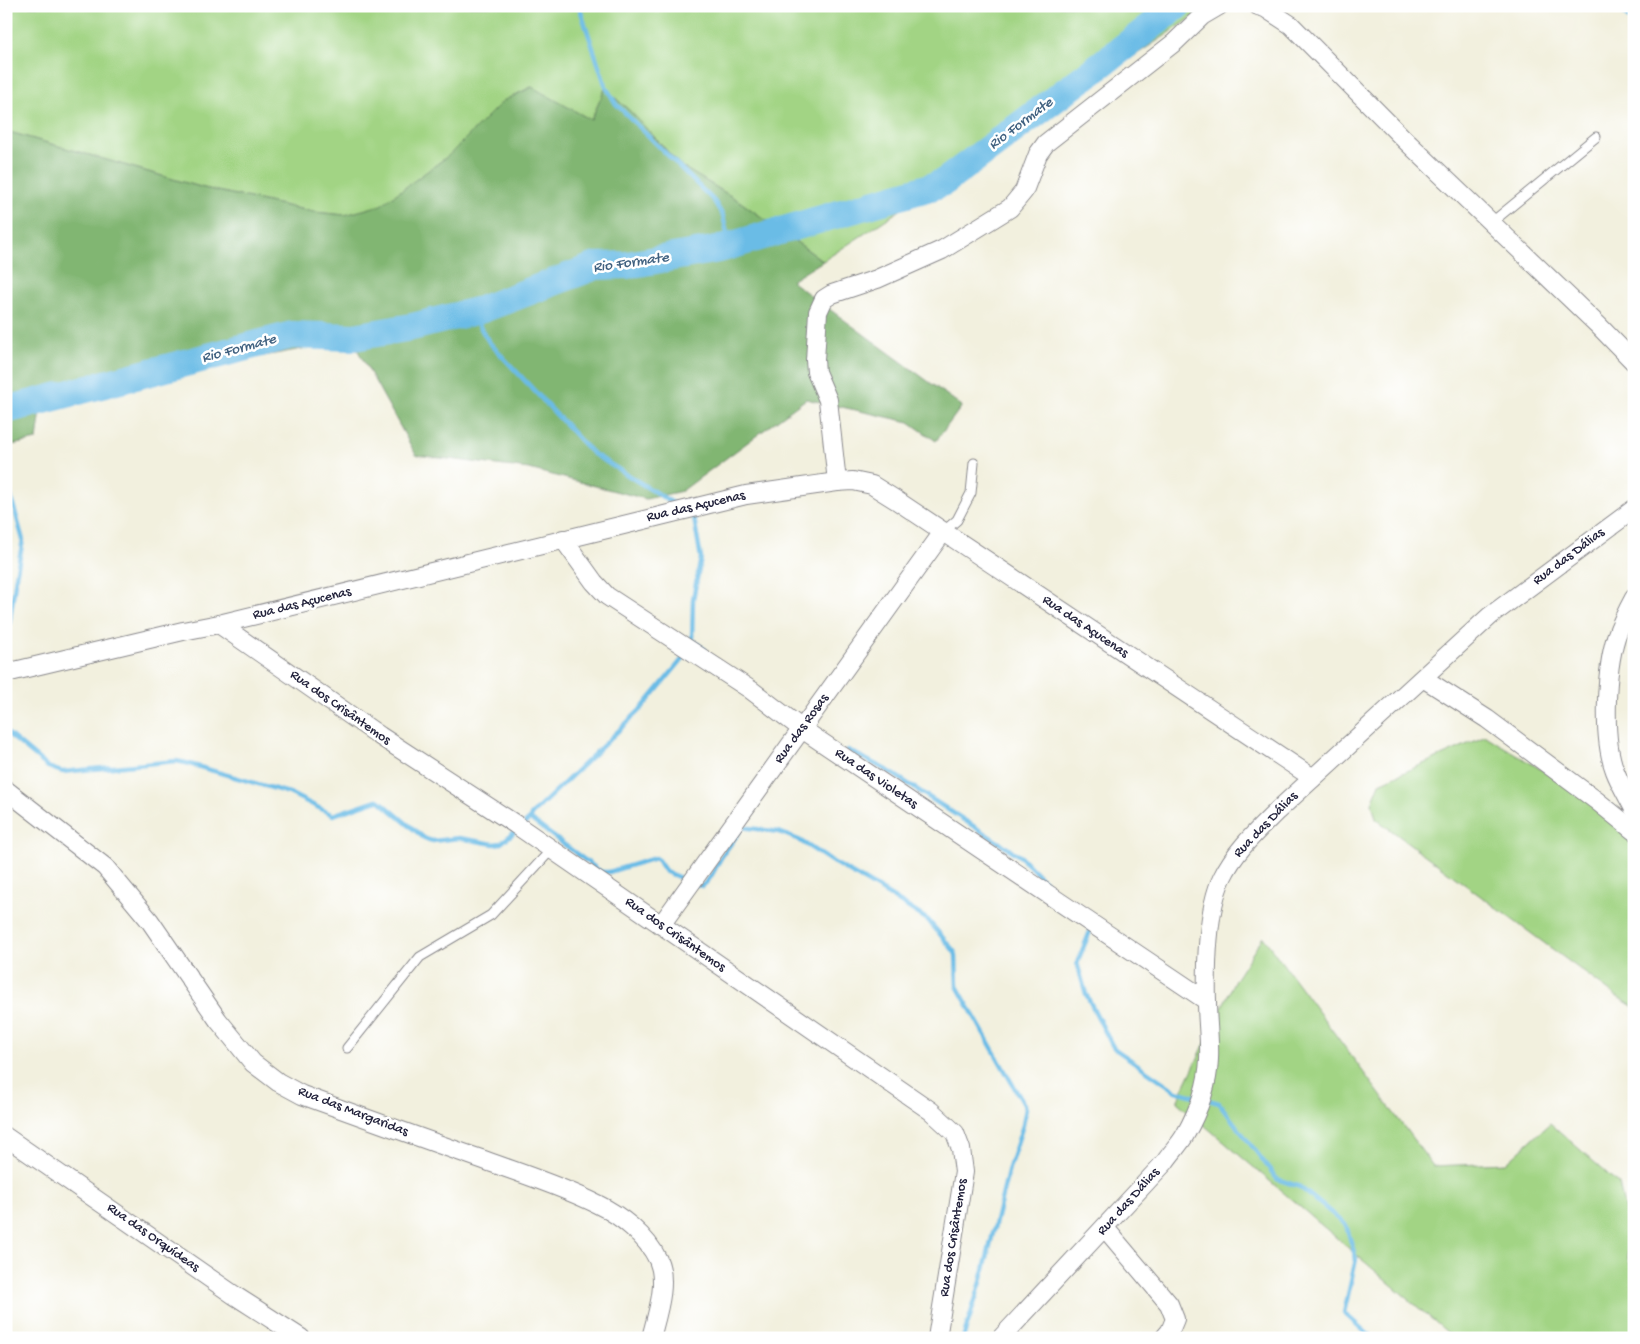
<svg xmlns="http://www.w3.org/2000/svg" width="1640" height="1344" font-family="'Gochi Hand',sans-serif">
  <rect width="100%" height="100%" fill="#fff"/>
  <filter id="ink" filterUnits="userSpaceOnUse"><feTurbulence type="fractalNoise" baseFrequency=".02" numOctaves="2"/><feDisplacementMap in="SourceGraphic" scale="10" xChannelSelector="R" yChannelSelector="G"/><feConvolveMatrix kernelMatrix="1 2 1 2 8 2 1 2 1" color-interpolation-filters="sRGB"/></filter>
  <filter id="wash" filterUnits="userSpaceOnUse"><feTurbulence type="fractalNoise" baseFrequency=".0096" numOctaves="4" result="noise"/><feDisplacementMap in="SourceGraphic" scale="20" xChannelSelector="R" yChannelSelector="G"/><feGaussianBlur stdDeviation="1.12" result="paint"/><feColorMatrix in="noise" values="0 0 0 0 0 0 0 0 0 0 0 0 0 0 0 0 0 1.4 0 .05"/><feComposite in="paint" operator="in"/></filter>
  <g filter="url(#wash)">
    <rect width="100%" height="100%" fill="#f2f0de"/>
    <g fill="#a2d484" stroke="#627b60">
      <path d="M 6,6 L 1210,6 L 823,261 L 739,201 L 681,166 L 631,112 L 605,89 L 591,120 L 531,87 L 503,101 L 448,156 L 381,206 L 345,215 L 314,212 L 204,188 L 6,131 Z"/>
      <path d="M 1486,736 L 1634,826 L 1634,1007 L 1616,996 L 1376,819 L 1372,803 L 1380,783 Z"/>
      <path d="M 1263,937 L 1433,1166 L 1506,1163 L 1550,1123 L 1619,1184 L 1626,1214 L 1628,1260 L 1634,1271 L 1634,1338 L 1454,1338 L 1177,1102 L 1235,980 Z"/>
    </g>
    <path fill="#81b672" stroke="#526c56" d="M 532,87 L 591,120 L 605,89 L 631,112 L 681,166 L 739,201 L 823,261 L 791,281 L 962,406 L 936,441 L 909,422 L 806,399 L 682,491 L 646,499 L 529,469 L 416,455 L 352,340 L 43,396 L 37,440 L 6,446 L 6,131 L 204,188 L 314,212 L 345,215 L 381,205 L 448,156 L 503,101 Z"/>
    <g fill="none" stroke-linecap="round" stroke-linejoin="round">
      <g stroke="#6abce6" stroke-width="4.5">
        <path d="M 579,6 L 606,87 L 616,104 L 714,201 L 723,216 L 730,246"/>
        <path d="M 1618,6 L 1634,24"/>
        <path d="M 471,312 L 489,342 L 592,453 L 679,507"/>
        <path d="M 6,479 L 23,540 L 16,576 L 6,648"/>
        <path d="M 690,514 L 694,518 L 701,558 L 693,599 L 692,640 L 690,644"/>
        <path d="M 692,640 L 705,650"/>
        <path d="M 6,732 L 48,767 L 62,772 L 176,761 L 186,763 L 289,793 L 333,815 L 377,800 L 380,801 L 424,838 L 429,840 L 433,841 L 459,838 L 494,844 L 501,843 L 517,830"/>
        <path d="M 848,750 L 890,772 L 1021,857 L 1048,885"/>
        <path d="M 530,819 L 601,872 L 609,872 L 655,858 L 658,860 L 666,872 L 688,881"/>
        <path d="M 523,825 L 530,819 L 531,815 L 642,708 L 685,656 L 687,652"/>
        <path d="M 695,884 L 702,886 C 712,880 717,863 724,853 C 730,845 736,837 742,827 L 779,832 L 799,840 L 831,861 L 884,892 L 928,920 L 954,951 L 956,955 L 957,986 L 1026,1108 L 1023,1125 L 1009,1168 L 981,1282 L 963,1338"/>
        <path d="M 1090,928 L 1091,929 L 1077,963 L 1086,994 L 1112,1045 L 1115,1049 L 1176,1091 L 1198,1097"/>
        <path d="M 1205,1099 L 1219,1103 L 1277,1179 L 1300,1187 L 1346,1225 L 1356,1259 L 1344,1313 L 1372,1338"/>
      </g>
      <path stroke="#6abce6" stroke-width="28" d="M 6,410 L 292,335 L 354,337 L 412,327 L 480,310 L 596,266 L 627,265 L 719,249 L 934,186 L 944,182 C 1022,123 1101,66 1177,6"/>
    </g>
  </g>
  <g filter="url(#ink)">
    <g fill="none" stroke-linecap="round" stroke-linejoin="round">
      <g stroke="#8a898c" stroke-width="11">
        <g id="service">
          <path d="M 1491,223 L 1596,137"/>
          <path d="M 943,532 L 957,520 L 971,493 L 974,463"/>
          <path d="M 347,1048 L 420,957 L 491,915 L 551,850"/>
        </g>
      </g>
      <g stroke="#8a898c" stroke-width="20">
        <g id="minor">
          <path d="M 1258,6 L 1265,8 L 1291,25 L 1404,139 L 1599,326 L 1634,362"/>
          <path d="M 837,482 L 828,400 L 816,372 L 815,360 L 818,312 L 824,299 L 832,294 L 877,279 L 942,250 L 1010,208 L 1024,191 L 1038,154 L 1046,143 L 1175,42 L 1202,16 L 1219,6"/>
          <path d="M 563,539 L 594,582 L 607,596 L 751,690 L 802,729 L 1207,1001"/>
          <path d="M 1634,598 C 1627,611 1621,623 1616,637 C 1606,670 1602,738 1615,771 C 1620,784 1628,797 1634,809"/>
          <path d="M 219,624 L 380,736 L 515,824 L 931,1111 L 955,1133 L 961,1149 L 964,1172 L 937,1338"/>
          <path d="M 6,673 L 183,631 L 219,624 L 746,495 L 837,482 L 853,481 L 872,485 L 896,500 L 1313,778"/>
          <path d="M 1423,678 L 1487,719 L 1597,801 L 1634,831"/>
          <path d="M 6,790 L 105,867 L 150,921 L 218,1020 L 253,1063 L 278,1082 L 302,1095 C 363,1117 423,1139 484,1160 C 522,1174 561,1186 597,1204 C 620,1215 647,1236 658,1260 C 668,1283 657,1314 651,1338"/>
          <path d="M 661,925 L 943,532"/>
          <path d="M 6,1137 L 234,1295 L 301,1338"/>
          <path d="M 1105,1228 L 1169,1304 L 1175,1319 L 1170,1331 L 1164,1338"/>
          <path d="M 1001,1338 L 1165,1162 C 1171,1153 1180,1144 1185,1135 C 1198,1112 1208,1085 1209,1059 C 1210,1040 1207,1021 1207,1002 C 1206,968 1207,909 1222,878 C 1235,851 1257,831 1277,811 L 1490,616 L 1634,509"/>
        </g>
      </g>
      <use href="#service" stroke="#fff" stroke-width="9"/>
      <use href="#minor" stroke="#fff" stroke-width="18"/>
    </g>
  </g>
  <g text-anchor="middle" dominant-baseline="central" stroke-width="5" stroke-linejoin="round" paint-order="stroke">
    <g font-size="14" fill="#22223b" stroke="#fff">
      <text transform="translate(696 507) rotate(-13)">Rua das Açucenas</text>
      <text transform="translate(1569 557) rotate(-37)">Rua das Dálias</text>
      <text transform="translate(302 604) rotate(-14)">Rua das Açucenas</text>
      <text transform="translate(1085 627) rotate(34)">Rua das Açucenas</text>
      <text transform="translate(340 708) rotate(35)">Rua dos Crisântemos</text>
      <text transform="translate(802 729) rotate(-54)">Rua das Rosas</text>
      <text transform="translate(876 779) rotate(34)">Rua das Violetas</text>
      <text transform="translate(1266 825) rotate(-46)">Rua das Dálias</text>
      <text transform="translate(675 935) rotate(35)">Rua dos Crisântemos</text>
      <text transform="translate(353 1112) rotate(21)">Rua das Margaridas</text>
      <text transform="translate(1129 1202) rotate(-48)">Rua das Dálias</text>
      <text transform="translate(153 1238) rotate(35)">Rua das Orquídeas</text>
      <text transform="translate(954 1238) rotate(-81)">Rua dos Crisântemos</text>
    </g>
    <g font-size="15" font-style="italic" fill="#3f607f" stroke="#fff">
      <text transform="translate(1021 124) rotate(-37)">Rio Formate</text>
      <text transform="translate(631 263) rotate(-8)">Rio Formate</text>
      <text transform="translate(239 349) rotate(-15)">Rio Formate</text>
    </g>
  </g>
  <rect width="1640" height="1344" fill="none" stroke="#fff" stroke-width="25"/>
</svg>
